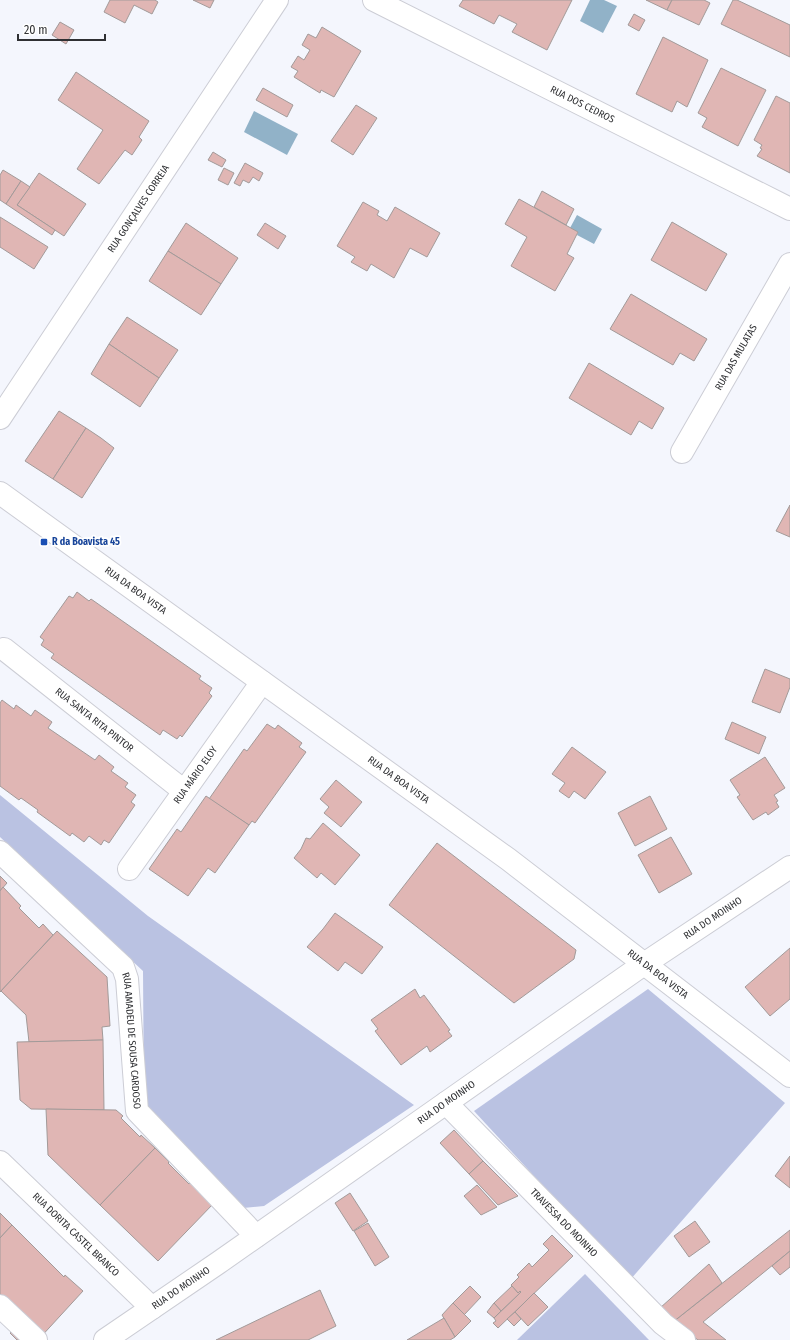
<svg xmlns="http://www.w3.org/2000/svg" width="790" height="1340" font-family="'Fira Sans Condensed',sans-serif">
  <rect width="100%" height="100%" fill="#f4f6fd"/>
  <g fill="#bac2e2">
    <path d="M 0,795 L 148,916 L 414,1105 L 264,1206 L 243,1208 L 144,1106 L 143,971 L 0,837 Z"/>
    <path d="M 648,989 L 785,1103 L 630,1280 L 474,1111 Z"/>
    <path d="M 585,1274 L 649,1340 L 517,1340 Z"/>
  </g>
  <g fill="#91b2c8">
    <path d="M 590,0 L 604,0 L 617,6 L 603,33 L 580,21 Z"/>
    <path d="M 254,111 L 298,134 L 287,155 L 244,132 Z"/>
    <path d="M 577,215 L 602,229 L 594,244 L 577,235 L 578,232 L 570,228 Z"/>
  </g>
  <g fill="#e0b6b4" stroke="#a29a99">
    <path d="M 110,0 L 155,0 L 158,2 L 152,14 L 134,5 L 125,23 L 104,12 Z"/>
    <path d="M 193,0 L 214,0 L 210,8 Z"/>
    <path d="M 463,0 L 572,0 L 547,50 L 512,32 L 517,24 L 499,15 L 494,24 L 459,6 Z"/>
    <path d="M 646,0 L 672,0 L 667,10 Z"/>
    <path d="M 672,0 L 704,0 L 710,3 L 699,25 L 667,10 Z"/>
    <path d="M 733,0 L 737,0 L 790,25 L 790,57 L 721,24 Z"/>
    <path d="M 634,14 L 645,20 L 639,31 L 628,25 Z"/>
    <path d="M 60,22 L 74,30 L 66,44 L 52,35 Z"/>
    <path d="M 322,27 L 361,51 L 334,97 L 321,90 L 320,93 L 294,77 L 298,71 L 291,67 L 298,56 L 304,60 L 310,50 L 302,45 L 308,34 L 316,38 Z"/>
    <path d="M 663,37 L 708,60 L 687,107 L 677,101 L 672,112 L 636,94 Z"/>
    <path d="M 721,68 L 766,90 L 738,146 L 702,127 L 707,118 L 698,113 Z"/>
    <path d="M 76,72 L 149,121 L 139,137 L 142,140 L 132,155 L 125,150 L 99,184 L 77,169 L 103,130 L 58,100 Z"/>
    <path d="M 263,88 L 293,105 L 287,117 L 256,100 Z"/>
    <path d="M 776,96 L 790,103 L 790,173 L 757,156 L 762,149 L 760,148 L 762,145 L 754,140 Z"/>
    <path d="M 356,105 L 377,118 L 353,155 L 331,141 Z"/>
    <path d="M 213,152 L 226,160 L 222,167 L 208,160 Z"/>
    <path d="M 245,163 L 263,173 L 259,181 L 253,177 L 249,183 L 243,180 L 240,186 L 234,183 Z"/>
    <path d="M 224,168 L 234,173 L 228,185 L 218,180 Z"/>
    <path d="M 3,170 L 21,181 L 6,204 L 0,200 L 0,175 Z"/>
    <path d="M 39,173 L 86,204 L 64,236 L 17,205 Z"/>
    <path d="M 21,181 L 30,187 L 17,205 L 55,230 L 52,235 L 6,204 Z"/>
    <path d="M 542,191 L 574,209 L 566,225 L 534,207 Z"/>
    <path d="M 519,199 L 578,232 L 567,254 L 574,258 L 555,291 L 511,266 L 527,237 L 505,224 Z"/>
    <path d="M 363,202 L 379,211 L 377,215 L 387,221 L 395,207 L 440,233 L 427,257 L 410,248 L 394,278 L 371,264 L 367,271 L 351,262 L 355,257 L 337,246 Z"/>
    <path d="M 0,217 L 48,247 L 34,269 L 0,247 Z"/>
    <path d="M 672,222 L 727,254 L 706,291 L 651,260 Z"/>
    <path d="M 186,223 L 238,258 L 221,284 L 168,251 Z"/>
    <path d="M 265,223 L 286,236 L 278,249 L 257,235 Z"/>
    <path d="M 168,251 L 221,284 L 201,315 L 149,281 Z"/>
    <path d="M 631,294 L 707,339 L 694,361 L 680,353 L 673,365 L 610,329 Z"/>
    <path d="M 127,317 L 178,350 L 159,378 L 109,344 Z"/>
    <path d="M 109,344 L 159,378 L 140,407 L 91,374 Z"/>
    <path d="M 589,363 L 664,408 L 652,429 L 639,421 L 631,435 L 569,398 Z"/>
    <path d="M 59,411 L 86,428 L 53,479 L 25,461 Z"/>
    <path d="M 86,428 L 101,438 L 114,448 L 82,498 L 53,479 Z"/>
    <path d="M 790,505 L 790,537 L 776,531 Z"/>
    <path d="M 77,592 L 89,601 L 91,599 L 201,676 L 199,679 L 212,688 L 209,693 L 212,696 L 182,737 L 180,735 L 177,739 L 163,730 L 160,735 L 51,658 L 54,654 L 41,645 L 44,640 L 40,637 L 69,596 L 73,598 Z"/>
    <path d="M 765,669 L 790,679 L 790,687 L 780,713 L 752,702 Z"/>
    <path d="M 2,700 L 14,709 L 16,705 L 31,716 L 35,710 L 52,722 L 48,728 L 95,760 L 99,755 L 114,767 L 111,771 L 128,783 L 125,787 L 136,795 L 131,802 L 135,805 L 109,843 L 104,840 L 101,845 L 89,836 L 84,842 L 72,833 L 70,836 L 37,812 L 38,810 L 21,798 L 19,800 L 0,786 L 0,703 Z"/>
    <path d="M 732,722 L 766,737 L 759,754 L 725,739 Z"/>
    <path d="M 267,724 L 275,729 L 278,725 L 302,743 L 299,747 L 306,752 L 255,823 L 252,821 L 249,825 L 209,799 L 244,749 L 247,751 Z"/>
    <path d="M 572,747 L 606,772 L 585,799 L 574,791 L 569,798 L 559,791 L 565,783 L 552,774 Z"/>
    <path d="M 765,757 L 785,788 L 774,795 L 778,801 L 776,802 L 779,807 L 768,815 L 766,812 L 753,820 L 737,797 L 740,795 L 730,780 Z"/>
    <path d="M 336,780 L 362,802 L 341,827 L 324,813 L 329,807 L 320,799 Z"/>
    <path d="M 206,796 L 249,825 L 215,873 L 208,868 L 188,896 L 149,869 L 177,829 L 181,832 Z"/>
    <path d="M 650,796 L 667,829 L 635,846 L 618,813 Z"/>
    <path d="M 323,823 L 360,855 L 335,885 L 321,873 L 317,878 L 294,858 L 301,849 L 306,838 L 310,839 Z"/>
    <path d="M 671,837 L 692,874 L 659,893 L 638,855 Z"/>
    <path d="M 437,843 L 576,950 L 574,959 L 514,1003 L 389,905 Z"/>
    <path d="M 0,876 L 7,883 L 0,891 Z"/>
    <path d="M 3,887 L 21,906 L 19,908 L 39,928 L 43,924 L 53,935 L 0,992 L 0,891 Z"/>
    <path d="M 335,913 L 383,947 L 362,974 L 345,962 L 338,971 L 307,947 L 323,929 Z"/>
    <path d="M 57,931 L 107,977 L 110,1026 L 102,1027 L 103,1040 L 29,1042 L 26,1015 L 1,991 Z"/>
    <path d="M 790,948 L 790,999 L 770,1016 L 745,987 Z"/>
    <path d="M 415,989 L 420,998 L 424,995 L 450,1030 L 448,1031 L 452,1036 L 430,1052 L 427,1046 L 401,1065 L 375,1031 L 378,1029 L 371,1020 Z"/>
    <path d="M 103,1040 L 104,1110 L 31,1109 L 20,1100 L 17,1042 Z"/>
    <path d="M 46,1109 L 116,1110 L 123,1116 L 121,1118 L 140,1137 L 141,1135 L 155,1148 L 100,1205 L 48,1155 Z"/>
    <path d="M 454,1130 L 483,1161 L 469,1174 L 440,1143 Z"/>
    <path d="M 155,1148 L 169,1162 L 168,1163 L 189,1184 L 192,1181 L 214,1203 L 158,1261 L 100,1205 Z"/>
    <path d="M 790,1156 L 790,1188 L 775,1176 Z"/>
    <path d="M 483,1161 L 518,1196 L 498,1205 L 469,1174 Z"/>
    <path d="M 477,1185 L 497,1207 L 481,1215 L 464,1196 Z"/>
    <path d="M 350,1193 L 368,1221 L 353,1231 L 335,1203 Z"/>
    <path d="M 0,1213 L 12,1225 L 0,1238 Z"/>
    <path d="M 695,1221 L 710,1242 L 689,1257 L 674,1236 Z"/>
    <path d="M 368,1223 L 389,1257 L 375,1266 L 354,1231 Z"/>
    <path d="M 12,1225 L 64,1277 L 65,1275 L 83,1291 L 38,1340 L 17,1340 L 10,1333 L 12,1331 L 0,1319 L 0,1238 Z"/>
    <path d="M 790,1230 L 790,1251 L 703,1322 L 726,1340 L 698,1340 L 673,1322 Z"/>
    <path d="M 552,1235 L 573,1256 L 498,1328 L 493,1323 L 496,1321 L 494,1318 L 521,1292 L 520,1291 L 518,1293 L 511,1285 L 519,1277 L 517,1275 L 529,1263 L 532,1267 L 549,1250 L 543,1244 Z"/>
    <path d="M 790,1251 L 790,1267 L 780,1275 L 772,1266 Z"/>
    <path d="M 709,1264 L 722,1283 L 673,1322 L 660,1308 Z"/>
    <path d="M 470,1286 L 481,1297 L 464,1315 L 453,1303 Z"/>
    <path d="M 512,1286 L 518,1293 L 520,1291 L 521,1292 L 501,1311 L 494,1303 Z"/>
    <path d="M 320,1290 L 336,1326 L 308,1340 L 216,1340 Z"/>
    <path d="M 534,1293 L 548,1307 L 528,1326 L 515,1312 Z"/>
    <path d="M 453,1303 L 471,1321 L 455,1337 L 442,1315 Z"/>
    <path d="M 494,1303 L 501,1311 L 494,1318 L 487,1312 Z"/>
    <path d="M 515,1312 L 521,1319 L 514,1326 L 507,1319 Z"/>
    <path d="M 444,1318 L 455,1337 L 450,1340 L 407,1340 Z"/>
  </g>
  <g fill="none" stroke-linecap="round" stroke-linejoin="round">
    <g stroke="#cccdd5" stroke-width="24">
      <g id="street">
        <path id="s1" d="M 374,0 L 790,209"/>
        <path id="s2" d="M 0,418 L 277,0"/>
        <path id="s3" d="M 682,452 L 790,264"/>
        <path id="s4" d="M 4,649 L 184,791"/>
        <path id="s5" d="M 0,852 L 123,967 L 127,979 L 137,1111 L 256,1236"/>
        <path id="s6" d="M 129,869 L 262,682"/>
        <path id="s7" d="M 446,1103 L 663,1324 L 684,1340"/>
        <path id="s8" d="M 0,1162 L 152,1308"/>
        <path d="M 0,1306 L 36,1340"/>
        <path id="s9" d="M 105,1340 L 218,1263 L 644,964 L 790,867"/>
      </g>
    </g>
    <g stroke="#cccdd5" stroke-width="24">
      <g id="secondary">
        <path id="s10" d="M 0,493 L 508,859 L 790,1076"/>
      </g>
    </g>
    <use href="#street" stroke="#fff" stroke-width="22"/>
    <use href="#secondary" stroke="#fff" stroke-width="22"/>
  </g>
  <rect fill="#1a4fb4" stroke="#fff" stroke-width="1.5" x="40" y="538" width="8" height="8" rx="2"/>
  <g text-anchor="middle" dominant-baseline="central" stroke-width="3.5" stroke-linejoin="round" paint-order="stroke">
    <g font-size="10" fill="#2f3033" stroke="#fff">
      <text stroke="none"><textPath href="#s1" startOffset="233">RUA DOS CEDROS</textPath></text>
      <text stroke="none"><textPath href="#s2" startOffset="251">RUA GONÇALVES CORREIA</textPath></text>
      <text stroke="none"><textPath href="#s3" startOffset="109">RUA DAS MULATAS</textPath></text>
      <text stroke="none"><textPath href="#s10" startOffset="167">RUA DA BOA VISTA</textPath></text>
      <text stroke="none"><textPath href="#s4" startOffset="115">RUA SANTA RITA PINTOR</textPath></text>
      <text stroke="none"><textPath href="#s6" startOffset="115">RUA MÁRIO ELOY</textPath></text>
      <text stroke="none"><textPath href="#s10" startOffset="491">RUA DA BOA VISTA</textPath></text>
      <text stroke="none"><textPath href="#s9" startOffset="740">RUA DO MOINHO</textPath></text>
      <text stroke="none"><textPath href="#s10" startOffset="815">RUA DA BOA VISTA</textPath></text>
      <text stroke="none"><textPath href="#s5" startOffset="243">RUA AMADEU DE SOUSA CARDOSO</textPath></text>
      <text stroke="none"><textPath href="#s9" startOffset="416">RUA DO MOINHO</textPath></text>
      <text stroke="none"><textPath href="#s7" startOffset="168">TRAVESSA DO MOINHO</textPath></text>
      <text stroke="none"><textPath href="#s8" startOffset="105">RUA DORITA CASTEL BRANCO</textPath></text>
      <text stroke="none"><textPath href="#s9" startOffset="92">RUA DO MOINHO</textPath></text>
    </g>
    <g font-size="10" font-weight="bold" fill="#164399" stroke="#fff" text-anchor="start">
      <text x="52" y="542">R da Boavista 45</text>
    </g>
  </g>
  <path d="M18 34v6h87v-6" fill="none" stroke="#2f3033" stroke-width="2"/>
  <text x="24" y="34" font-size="12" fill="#2f3033" stroke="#ffffff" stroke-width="3" paint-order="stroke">20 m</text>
</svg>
